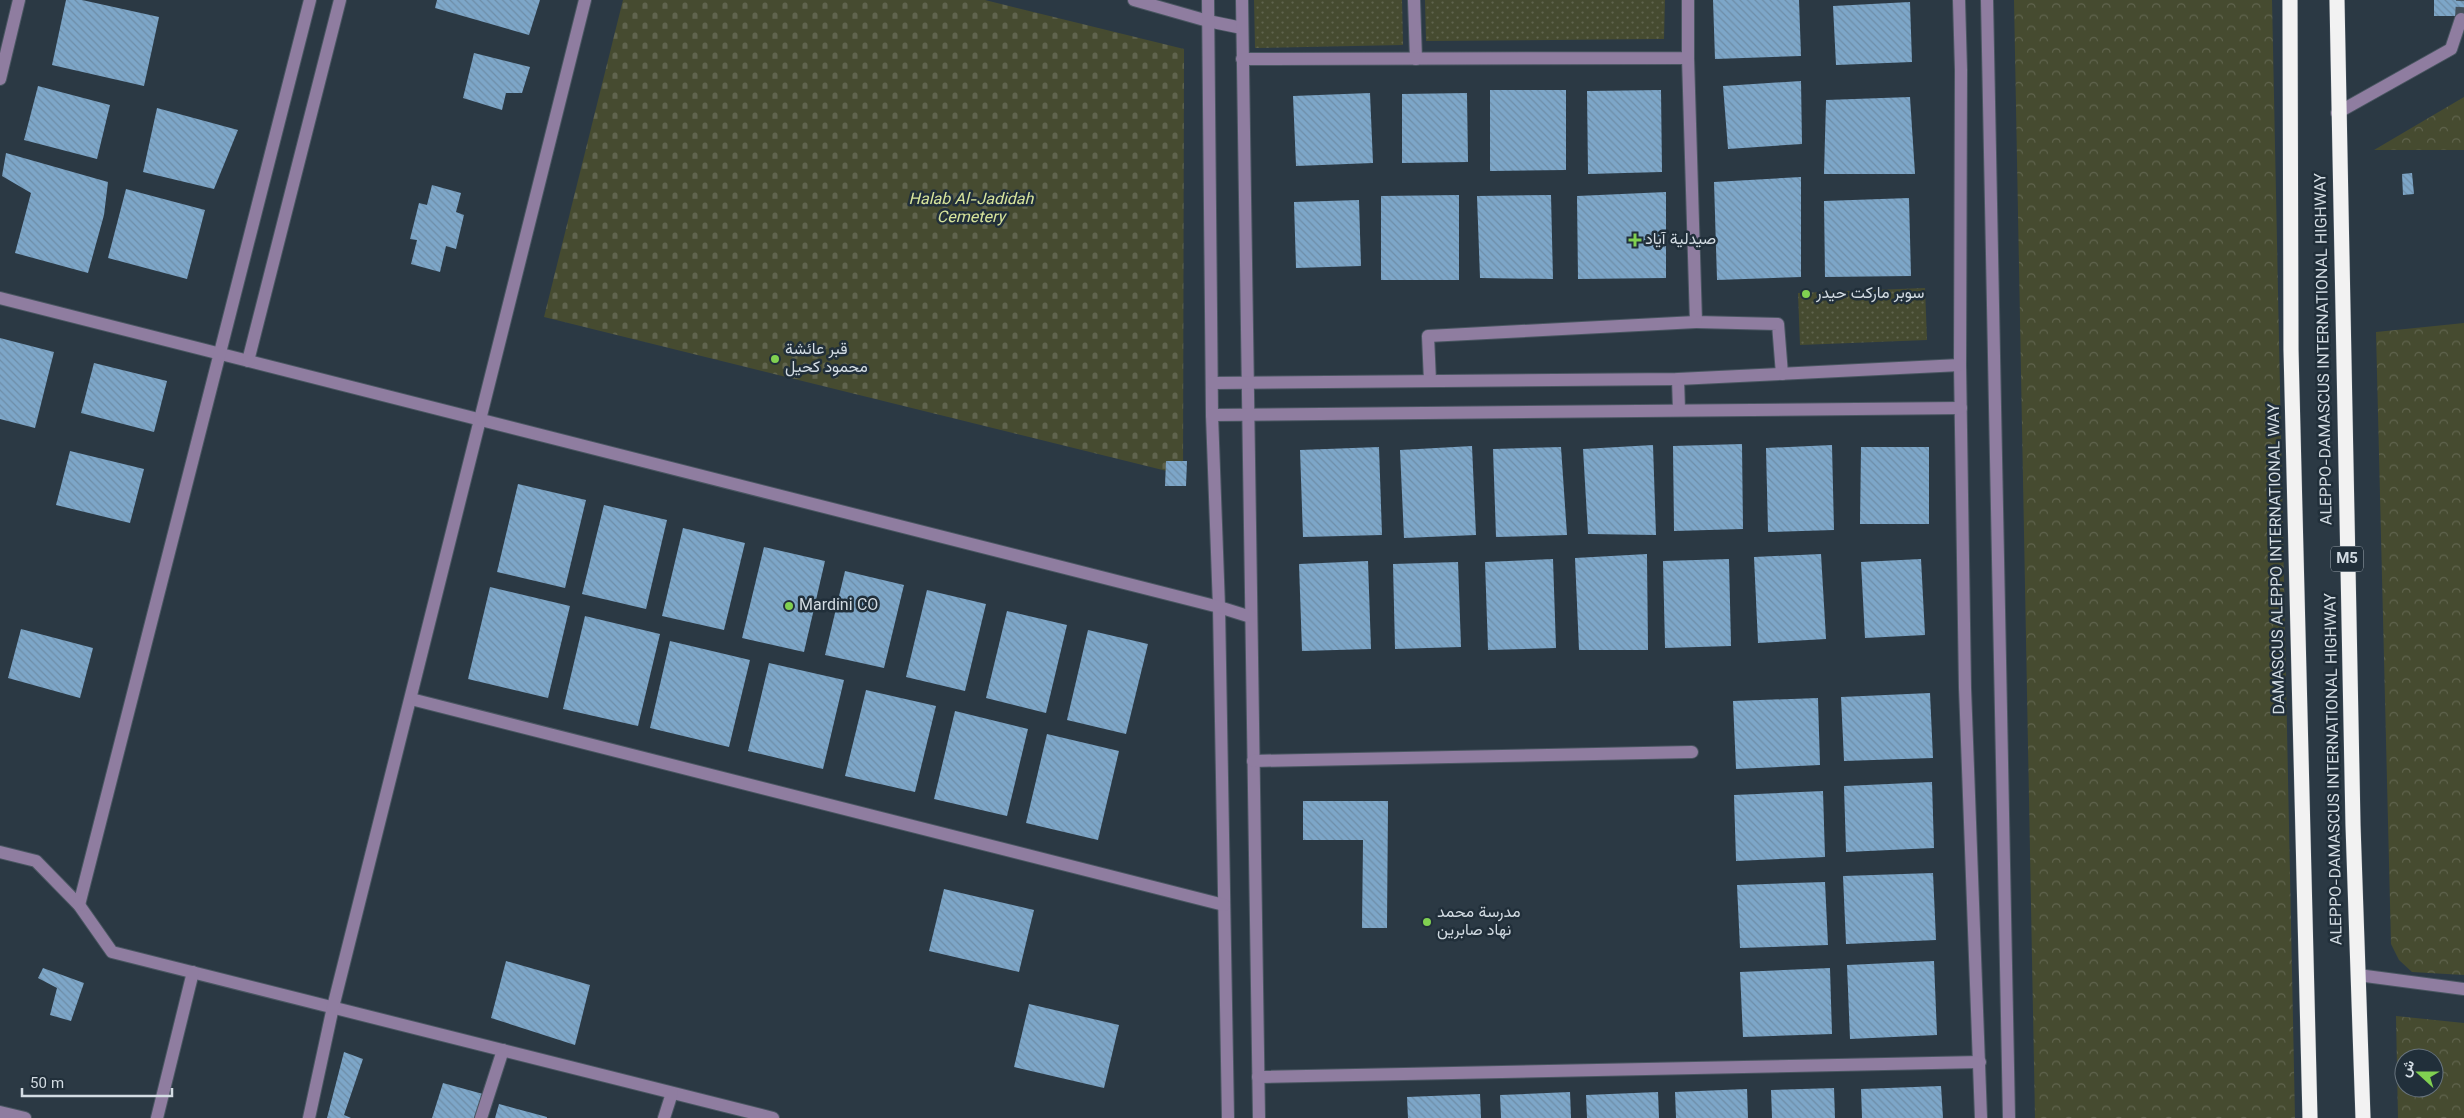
<svg xmlns="http://www.w3.org/2000/svg" width="2464" height="1118" font-family="Georgia,Vazirmatn,serif">
  <defs>
    <pattern id="grass-dots" width="8" height="8" patternUnits="userSpaceOnUse" patternTransform="scale(1.25)"><rect width="8" height="8" fill="#464b30"/><path d="M2 2h.1M6 6h.1" fill="none" stroke="#60644e" stroke-width="1.8" stroke-linecap="round"/></pattern>
    <pattern id="forest-crowns" width="20" height="18" patternUnits="userSpaceOnUse" patternTransform="scale(1.25)"><rect width="20" height="18" fill="#464b30"/><path d="M2 6a3 3 0 1 1 6 0M12 15a3 3 0 1 1 6 0" fill="none" stroke="#60644e"/></pattern>
    <pattern id="cemetery-stones" width="16" height="16" patternUnits="userSpaceOnUse" patternTransform="scale(1.25)"><rect width="16" height="16" fill="#464b30"/><path d="M2 7V4a2 2 0 0 1 4 0v3zM10 15v-3a2 2 0 0 1 4 0v3z" fill="#60644e"/></pattern>
    <pattern id="building-back-hatch" width="6" height="6" patternUnits="userSpaceOnUse" patternTransform="scale(1.25)"><rect width="6" height="6" fill="#7da6c8"/><path d="M-1 5l2 2M0 0l6 6M5-1l2 2" fill="none" stroke="#6e8da7"/></pattern>
  </defs>
  <rect width="100%" height="100%" fill="#2b3944"/>
  <g fill="url(#grass-dots)">
    <path d="M 1254,0 L 1402,0 L 1403,45 L 1255,48 Z"/>
    <path d="M 1425,0 L 1665,0 L 1664,39 L 1426,41 Z"/>
    <path d="M 1925,288 L 1927,340 L 1800,345 L 1798,293 Z"/>
  </g>
  <g fill="url(#forest-crowns)" fill-rule="evenodd">
    <path d="M 2014,0 L 2272,0 L 2295,1118 L 2035,1118 Z"/>
    <path d="M 2464,97 L 2464,150 L 2374,150 Z"/>
    <path d="M 2464,323 L 2464,975 L 2412,972 L 2399,960 L 2391,944 L 2376,332 Z"/>
    <path d="M 2396,1016 L 2464,1023 L 2464,1118 L 2398,1118 ZM 2404,1058 L 2434,1058 L 2434,1088 L 2404,1088 Z"/>
  </g>
  <path fill="url(#cemetery-stones)" d="M 623,0 L 985,0 L 1184,49 L 1183,475 L 544,317 Z"/>
  <g fill="url(#building-back-hatch)">
    <path d="M 66,0 L 82,0 L 159,17 L 144,86 L 52,65 Z"/>
    <path d="M 437,0 L 540,0 L 529,35 L 435,8 Z"/>
    <path d="M 1713,0 L 1799,0 L 1801,56 L 1715,59 Z"/>
    <rect x="2434" y="0" width="30" height="16"/>
    <path d="M 1910,2 L 1912,62 L 1836,65 L 1833,6 Z"/>
    <path d="M 474,53 L 530,67 L 522,93 L 506,93 L 502,110 L 463,98 Z"/>
    <path d="M 1801,81 L 1802,144 L 1728,149 L 1723,86 Z"/>
    <path d="M 38,86 L 110,105 L 97,159 L 24,140 Z"/>
    <path d="M 1490,90 L 1566,90 L 1566,170 L 1490,171 Z"/>
    <path d="M 1661,90 L 1662,172 L 1588,174 L 1587,91 Z"/>
    <path d="M 1370,93 L 1373,163 L 1296,166 L 1293,96 Z"/>
    <path d="M 1467,93 L 1468,162 L 1402,163 L 1402,94 Z"/>
    <path d="M 1910,97 L 1915,174 L 1824,174 L 1826,100 Z"/>
    <path d="M 157,108 L 238,130 L 214,189 L 143,172 Z"/>
    <path d="M 6,153 L 108,182 L 104,215 L 88,273 L 15,253 L 31,193 L 2,176 Z"/>
    <path d="M 2412,173 L 2414,194 L 2403,195 L 2402,174 Z"/>
    <path d="M 1801,177 L 1801,277 L 1717,280 L 1714,182 Z"/>
    <path d="M 432,185 L 461,193 L 456,212 L 464,215 L 456,249 L 446,246 L 440,272 L 411,264 L 417,240 L 410,239 L 419,203 L 427,205 Z"/>
    <path d="M 126,189 L 205,210 L 187,279 L 108,258 Z"/>
    <path d="M 1666,192 L 1666,278 L 1578,279 L 1577,196 Z"/>
    <path d="M 1459,195 L 1459,280 L 1381,280 L 1381,196 Z"/>
    <path d="M 1551,195 L 1553,279 L 1480,278 L 1477,196 Z"/>
    <path d="M 1909,198 L 1911,276 L 1825,277 L 1824,201 Z"/>
    <path d="M 1359,200 L 1361,266 L 1296,268 L 1294,202 Z"/>
    <path d="M 0,338 L 54,352 L 35,428 L 0,419 Z"/>
    <path d="M 94,363 L 167,381 L 154,432 L 81,413 Z"/>
    <path d="M 1742,444 L 1743,529 L 1674,531 L 1673,446 Z"/>
    <path d="M 1653,445 L 1656,535 L 1588,534 L 1583,449 Z"/>
    <path d="M 1832,445 L 1834,530 L 1768,532 L 1766,448 Z"/>
    <path d="M 1472,446 L 1476,535 L 1404,538 L 1400,450 Z"/>
    <path d="M 1379,447 L 1382,535 L 1303,537 L 1300,450 Z"/>
    <path d="M 1561,447 L 1567,535 L 1496,537 L 1493,449 Z"/>
    <path d="M 1861,447 L 1929,447 L 1929,524 L 1860,524 Z"/>
    <path d="M 70,451 L 144,469 L 130,523 L 56,505 Z"/>
    <path d="M 1166,461 L 1187,461 L 1186,486 L 1165,486 Z"/>
    <path d="M 518,484 L 586,500 L 565,588 L 497,572 Z"/>
    <path d="M 604,505 L 667,520 L 646,609 L 582,594 Z"/>
    <path d="M 683,528 L 745,543 L 724,630 L 662,616 Z"/>
    <path d="M 764,547 L 825,561 L 804,652 L 742,638 Z"/>
    <path d="M 1647,554 L 1648,650 L 1579,650 L 1575,558 Z"/>
    <path d="M 1821,554 L 1826,639 L 1758,643 L 1754,557 Z"/>
    <path d="M 1553,559 L 1556,648 L 1488,650 L 1485,562 Z"/>
    <path d="M 1729,559 L 1731,646 L 1665,648 L 1663,561 Z"/>
    <path d="M 1921,559 L 1925,635 L 1865,638 L 1861,562 Z"/>
    <path d="M 1368,561 L 1371,649 L 1302,651 L 1299,564 Z"/>
    <path d="M 1458,562 L 1461,647 L 1395,649 L 1393,564 Z"/>
    <path d="M 845,571 L 904,585 L 884,668 L 825,655 Z"/>
    <path d="M 490,587 L 570,606 L 548,698 L 468,679 Z"/>
    <path d="M 927,590 L 986,604 L 965,691 L 906,677 Z"/>
    <path d="M 1007,611 L 1067,625 L 1046,713 L 986,698 Z"/>
    <path d="M 585,616 L 660,634 L 638,726 L 563,709 Z"/>
    <path d="M 21,629 L 93,648 L 80,698 L 8,678 Z"/>
    <path d="M 1088,630 L 1148,644 L 1126,734 L 1067,720 Z"/>
    <path d="M 670,641 L 750,660 L 729,747 L 650,728 Z"/>
    <path d="M 769,663 L 844,680 L 823,769 L 748,751 Z"/>
    <path d="M 866,690 L 936,706 L 915,792 L 845,776 Z"/>
    <path d="M 1930,693 L 1933,758 L 1844,761 L 1841,697 Z"/>
    <path d="M 1818,698 L 1820,765 L 1736,769 L 1733,701 Z"/>
    <path d="M 955,711 L 1028,729 L 1007,816 L 934,799 Z"/>
    <path d="M 1047,734 L 1119,751 L 1098,840 L 1026,823 Z"/>
    <path d="M 1932,782 L 1934,848 L 1846,852 L 1844,786 Z"/>
    <path d="M 1823,791 L 1825,857 L 1736,861 L 1734,795 Z"/>
    <path d="M 1303,801 L 1388,801 L 1387,928 L 1362,928 L 1363,840 L 1303,840 Z"/>
    <path d="M 1933,873 L 1936,940 L 1846,944 L 1843,876 Z"/>
    <path d="M 1825,882 L 1828,945 L 1740,948 L 1737,885 Z"/>
    <path d="M 944,889 L 1034,910 L 1019,972 L 929,951 Z"/>
    <path d="M 506,961 L 590,985 L 575,1045 L 491,1018 Z"/>
    <path d="M 1934,961 L 1937,1035 L 1850,1039 L 1847,965 Z"/>
    <path d="M 43,968 L 84,983 L 71,1021 L 50,1015 L 57,988 L 38,978 Z"/>
    <path d="M 1830,968 L 1832,1034 L 1743,1037 L 1740,972 Z"/>
    <path d="M 1029,1004 L 1119,1025 L 1104,1088 L 1014,1067 Z"/>
    <path d="M 344,1052 L 363,1059 L 344,1115 L 351,1118 L 327,1118 Z"/>
    <path d="M 443,1083 L 483,1094 L 475,1118 L 432,1118 Z"/>
    <path d="M 1941,1086 L 1943,1118 L 1862,1118 L 1861,1089 Z"/>
    <path d="M 1834,1088 L 1835,1118 L 1772,1118 L 1771,1090 Z"/>
    <path d="M 1747,1089 L 1748,1118 L 1676,1118 L 1675,1092 Z"/>
    <path d="M 1570,1092 L 1571,1118 L 1501,1118 L 1500,1095 Z"/>
    <path d="M 1658,1092 L 1659,1118 L 1587,1118 L 1586,1095 Z"/>
    <path d="M 1480,1094 L 1481,1118 L 1408,1118 L 1407,1097 Z"/>
    <path d="M 499,1104 L 547,1117 L 547,1118 L 495,1118 Z"/>
  </g>
  <g fill="none" stroke-linecap="round" stroke-linejoin="round">
    <path stroke="#44515c" stroke-width="12" stroke-dasharray="12 6" stroke-linecap="butt" d="M 2461,19 L 2462,0"/>
    <g stroke="#495661" stroke-width="14">
      <g id="minor">
        <path d="M 1134,0 L 1208,21 L 1242,28"/>
        <path d="M 1208,0 L 1212,415 L 1219,607 L 1228,1118"/>
        <path d="M 1242,0 L 1259,1118"/>
        <path d="M 1414,0 L 1416,59"/>
        <path d="M 1959,0 L 1961,70 L 1960,365 L 1965,688 L 1981,1118"/>
        <path d="M 1987,0 L 2009,1118"/>
        <path d="M 1688,58 L 1696,322 L 1778,324 L 1782,374"/>
        <path d="M 1242,59 L 1688,58 L 1688,0"/>
        <path d="M 0,79 L 19,0"/>
        <path d="M 2337,113 L 2451,49 L 2461,19"/>
        <path d="M 0,298 L 1219,607 L 1251,617"/>
        <path d="M 248,361 L 340,0"/>
        <path d="M 1678,379 L 1679,410"/>
        <path d="M 1430,381 L 1428,336 L 1696,322"/>
        <path d="M 1212,383 L 1678,379 L 1960,365"/>
        <path d="M 1212,415 L 1961,408"/>
        <path d="M 411,699 L 1224,905"/>
        <path d="M 1253,761 L 1692,752"/>
        <path d="M 0,852 L 36,861 L 79,905 L 112,952 L 773,1118"/>
        <path d="M 79,905 L 310,0"/>
        <path d="M 2358,975 L 2464,989"/>
        <path d="M 1258,1077 L 1980,1062"/>
        <path d="M 0,1112 L 25,1118"/>
        <path d="M 157,1118 L 193,972"/>
        <path d="M 309,1118 L 333,1007 L 585,0"/>
        <path d="M 481,1118 L 503,1050"/>
        <path d="M 664,1118 L 672,1093"/>
      </g>
    </g>
    <g stroke="#495661" stroke-width="16">
      <g id="highway">
        <path d="M 2290,0 L 2291,350 L 2310,1118"/>
        <path d="M 2337,0 L 2353,825 L 2363,1118"/>
      </g>
    </g>
    <use href="#minor" stroke="#8f7da0" stroke-width="12"/>
    <use href="#highway" stroke="#f2f2f2" stroke-width="15"/>
  </g>
  <g fill="#80d051" stroke="#212f3a" stroke-width="2">
    <path d="M1632.5 232.5h5v5h5v5h-5v5h-5v-5h-5v-5h5z"/>
    <circle cx="1806" cy="294" r="5"/>
    <circle cx="775" cy="359" r="5"/>
    <circle cx="789" cy="606" r="5"/>
    <circle cx="1427" cy="922" r="5"/>
  </g>
  <g text-anchor="middle" dominant-baseline="central" stroke-width="5" stroke-linejoin="round" paint-order="stroke">
    <rect fill="#212f3a" stroke="#9ea8b0" stroke-width="1" x="2331" y="546.5" width="32" height="25" rx="4"/>
    <g font-size="15" font-weight="bold" fill="#d3dce3">
      <text x="2347" y="559">M5</text>
    </g>
    <g font-size="16" font-style="italic" fill="#d8e59c" stroke="#212f3a">
      <text x="971" y="200">Halab Al-Jadidah<tspan x="971" dy="18">Cemetery</tspan></text>
    </g>
    <g font-size="16" fill="#d3dce3" stroke="#212f3a" text-anchor="start">
      <text x="1645" y="240">صيدلية آياد</text>
      <text x="1816" y="294">سوبر ماركت حيدر</text>
      <text x="785" y="350">قبر عائشة<tspan x="785" dy="18">محمود كحيل</tspan></text>
      <text x="799" y="606">Mardini CO</text>
      <text x="1437" y="913">مدرسة محمد<tspan x="1437" dy="18">نهاد صابرين</tspan></text>
    </g>
    <g font-size="16" fill="#d3dce3" stroke="#212f3a">
      <text transform="translate(2325 349) rotate(-91)">ALEPPO-DAMASCUS INTERNATIONAL HIGHWAY</text>
      <text transform="translate(2278 559) rotate(-91)">DAMASCUS ALEPPO INTERNATIONAL WAY</text>
      <text transform="translate(2335 769) rotate(-91)">ALEPPO-DAMASCUS INTERNATIONAL HIGHWAY</text>
    </g>
  </g>
  <g transform="translate(2419 1073) rotate(291)"><circle r="24" fill="#212f3a" stroke="#68747e"/>
  <path d="M0-4L9 19L0 12L-9 19Z" fill="#80d051"/>
  <text y="-8" font-size="14" font-weight="bold" text-anchor="middle" fill="#d3dce3">ش</text>
  </g>
  <path d="M22 1088v8h150v-8" fill="none" stroke="#d3dce3" stroke-width="2.5"/>
  <text x="30" y="1088" font-size="15" fill="#d3dce3" stroke="#212f3a" stroke-width="4" paint-order="stroke">50 m</text>
</svg>
